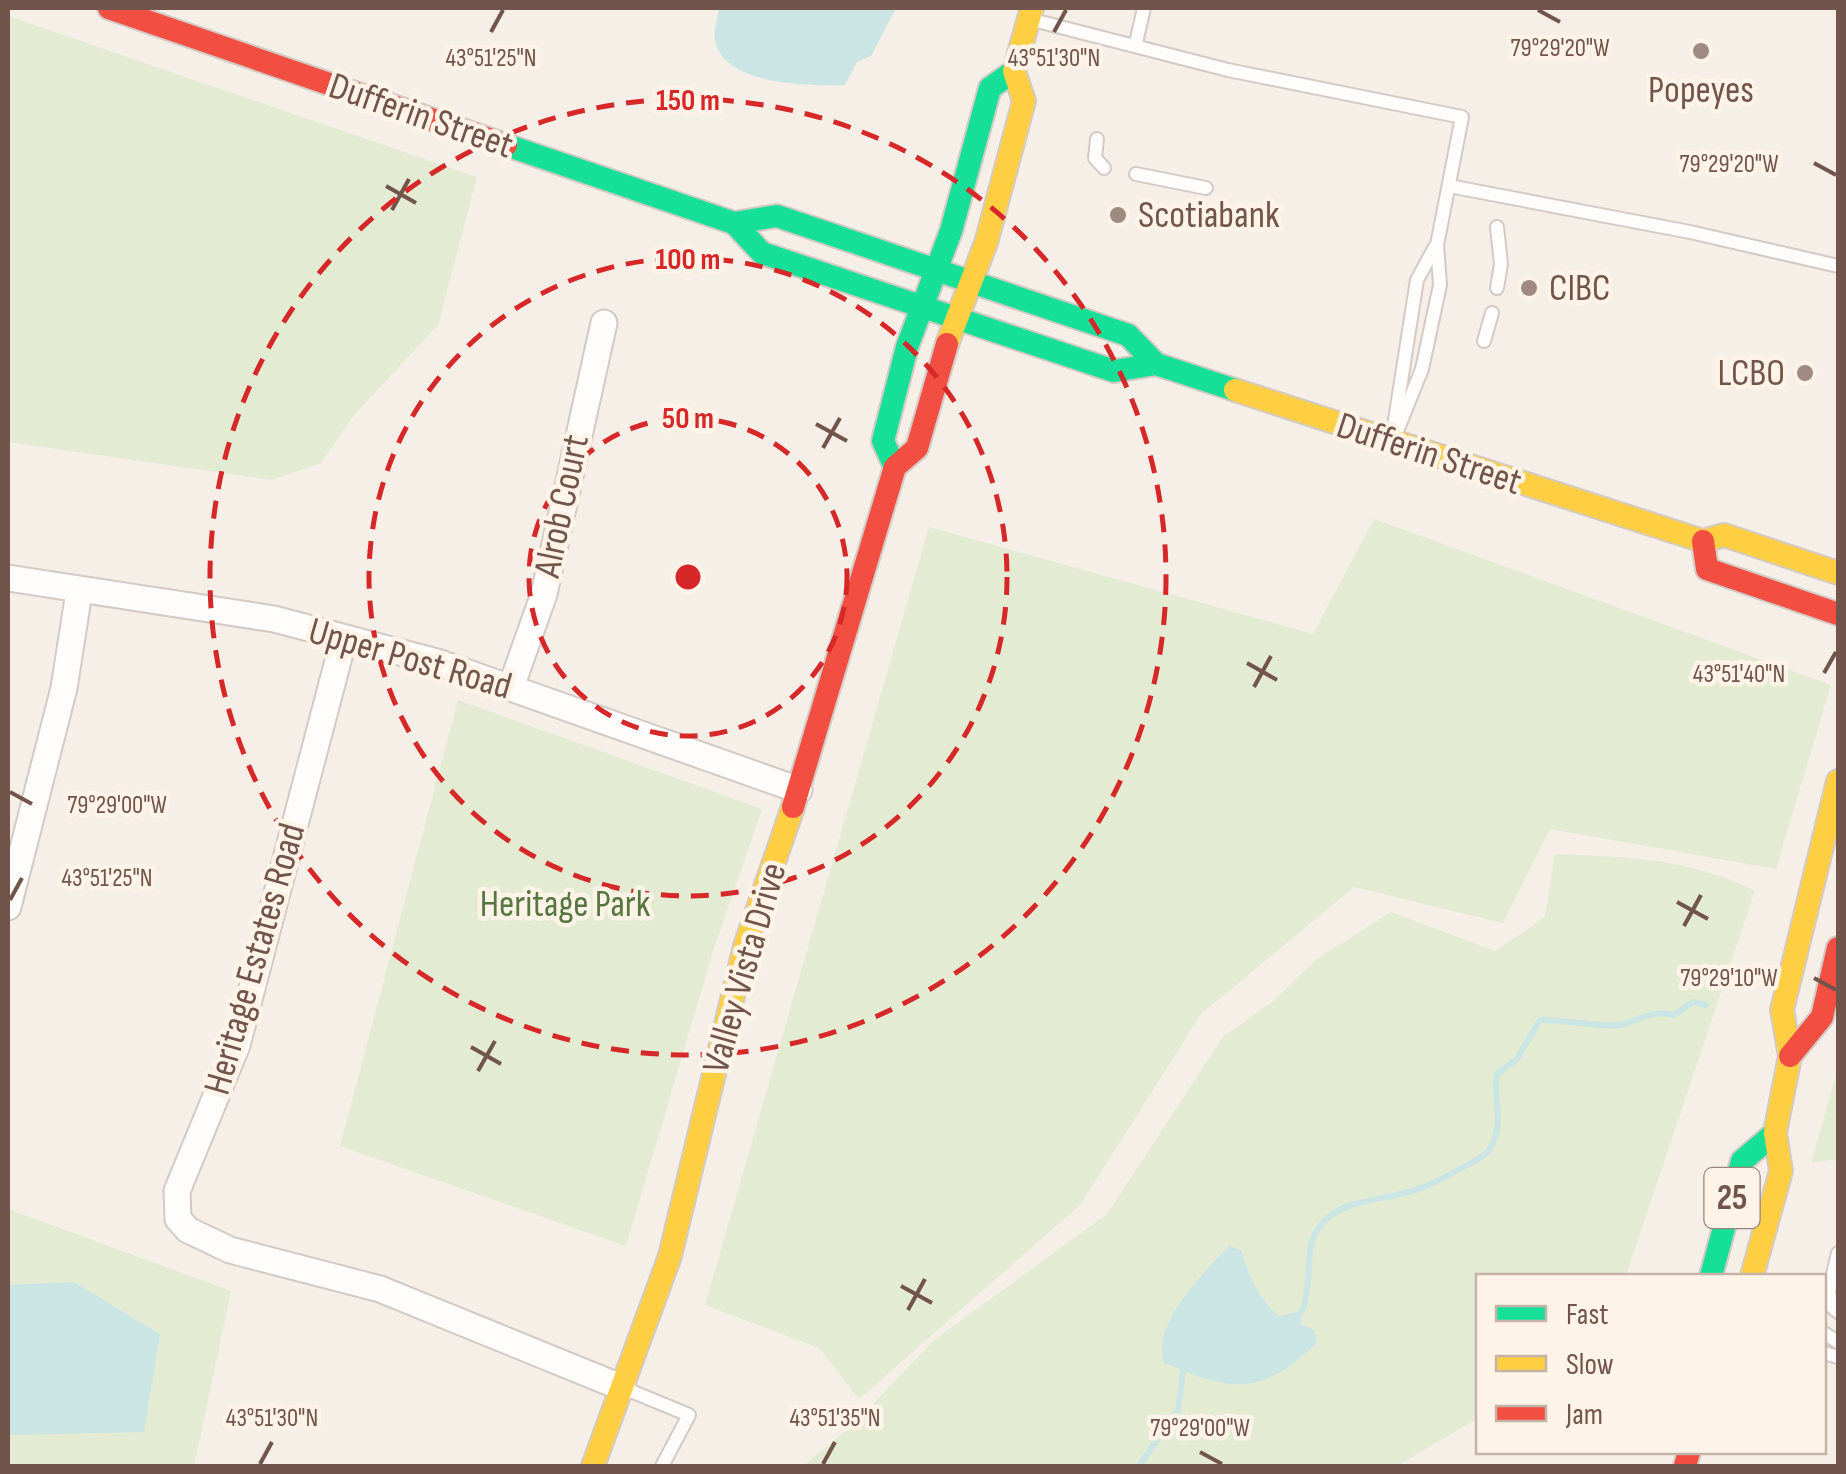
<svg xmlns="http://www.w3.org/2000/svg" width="1846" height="1474" font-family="'Sofia Sans Condensed',sans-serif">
  <rect width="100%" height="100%" fill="#f5efe8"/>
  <g fill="#e3ebd3">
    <path d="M 8,16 L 477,177 L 438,325 L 355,414 L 321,463 L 271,480 L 8,442 Z"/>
    <path d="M 1374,519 L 1831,685 L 1776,869 L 1550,829 L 1503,923 L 1354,887 L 1201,1014 L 1080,1205 L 859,1399 L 819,1348 L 705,1305 L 929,527 L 1313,634 Z"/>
    <path d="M 458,700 L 762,809 L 713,951 L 626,1246 L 340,1146 Z"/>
    <path d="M 1555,854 C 1628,857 1689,858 1755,891 L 1626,1276 L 1478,1276 L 1478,1418 L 1397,1466 L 803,1466 L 854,1424 L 933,1341 L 1107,1214 L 1223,1037 L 1272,1002 L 1317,959 L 1391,912 L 1495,951 L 1545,917 Z"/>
    <path d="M 1838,1067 L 1838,1159 L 1811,1163 Z"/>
    <path d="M 8,1209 L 231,1291 L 194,1466 L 8,1466 Z"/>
  </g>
  <g fill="#cae5e4">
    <path d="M 719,8 L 896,8 L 871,56 L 857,62 L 845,85 C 811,86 723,86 715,40 C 713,31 718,17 719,8 Z"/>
    <path d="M 1229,1246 L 1241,1250 C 1248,1273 1260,1302 1279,1316 L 1302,1311 L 1301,1324 L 1314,1330 L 1317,1343 C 1259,1398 1231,1391 1164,1363 C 1150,1326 1204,1272 1229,1246 Z"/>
    <path d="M 74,1282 L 160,1334 L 144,1432 L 8,1435 L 8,1285 Z"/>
  </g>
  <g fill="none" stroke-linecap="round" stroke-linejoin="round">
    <g stroke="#cae5e4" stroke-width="6">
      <path d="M 1302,1311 C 1313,1286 1303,1251 1318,1229 C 1336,1201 1373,1201 1401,1194 C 1424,1189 1445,1178 1465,1166 C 1473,1162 1485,1157 1490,1149 C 1505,1124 1493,1100 1497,1074 L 1517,1059 L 1540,1020 C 1559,1019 1611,1028 1620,1025 C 1641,1020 1652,1009 1674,1015 L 1693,1002 L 1706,1005"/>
      <path d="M 1139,1466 L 1178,1410 L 1183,1371"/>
    </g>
    <g stroke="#d4cac5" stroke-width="16">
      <g id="lane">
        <path d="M 1033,20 L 1228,70 L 1462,117 L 1437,245 L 1440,285 L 1422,369 L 1395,436"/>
        <path d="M 1136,43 L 1144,8"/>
        <path d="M 1097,139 L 1095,158 L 1104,168"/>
        <path d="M 1136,174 L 1206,188"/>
        <path d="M 1449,186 L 1690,232 L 1838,266"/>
        <path d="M 1497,288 L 1501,264 L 1497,227"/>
        <path d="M 1484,341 L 1492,313"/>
        <path d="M 1394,426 L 1417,280 L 1435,247"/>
        <path d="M 1838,1253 L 1829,1291 L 1832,1307 L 1838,1312"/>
        <path d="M 1824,1333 L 1838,1342"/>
        <path d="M 1824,1353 L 1838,1357"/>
        <path d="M 626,1389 L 689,1415 L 662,1466"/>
      </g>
    </g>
    <g stroke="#d4cac5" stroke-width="29">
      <g id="street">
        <path d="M 8,578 L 274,619 L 437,662 L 799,790"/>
        <path d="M 344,638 L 237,1045 L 177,1191 L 178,1219 L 188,1230 L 230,1250 L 380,1289 L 623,1388"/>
        <path d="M 511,687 L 544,594 L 604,323"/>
        <path d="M 8,907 L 64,688 L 79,592"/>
      </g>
    </g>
    <g stroke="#d4cac4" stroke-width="26">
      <g id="fast">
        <path d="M 506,145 L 734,223 L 777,216 L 1128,335 L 1156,364"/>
        <path d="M 734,223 L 762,253 L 1114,371 L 1156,364 L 1235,390"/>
        <path d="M 895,467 L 883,441 L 907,347 L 951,231 L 990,88 L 1014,71"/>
        <path d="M 1711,1276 L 1742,1161 L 1775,1133"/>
      </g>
    </g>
    <g stroke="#d4cac4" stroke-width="26">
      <g id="slow">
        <path d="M 947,344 L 986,243 L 1024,101 L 1014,71 L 1032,8"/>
        <path d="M 1235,390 L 1703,541 L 1724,535 L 1838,573"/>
        <path d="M 1752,1276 L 1781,1171 L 1775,1133 L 1790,1056 L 1782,1010 L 1838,781"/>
        <path d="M 593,1466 L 670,1256 L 745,946 L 793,807"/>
      </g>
    </g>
    <g stroke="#d4cac4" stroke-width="26">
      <g id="jam">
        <path d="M 109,8 L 506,145"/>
        <path d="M 1703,541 L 1707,569 L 1838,614"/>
        <path d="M 793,807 L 895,467 L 917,448 L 947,344"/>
        <path d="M 1790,1056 L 1822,1017 L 1838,948"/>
        <path d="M 1685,1466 L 1689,1452"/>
      </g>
    </g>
    <use href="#lane" stroke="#fefdfc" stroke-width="12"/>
    <use href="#street" stroke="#fefdfc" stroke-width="25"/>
    <use href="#fast" stroke="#16e098" stroke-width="22"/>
    <use href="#slow" stroke="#ffcf43" stroke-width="22"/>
    <use href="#jam" stroke="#f24e42" stroke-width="22"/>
  </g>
  <path fill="none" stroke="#71544a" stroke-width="4" d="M 1538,10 L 1560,22M 491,32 L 503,10M 1054,32 L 1066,10M 1814,163 L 1836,175M 386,186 L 416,203M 392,210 L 409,179M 816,424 L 847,441M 823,448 L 840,418M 1247,663 L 1277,680M 1824,673 L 1836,652M 1254,687 L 1271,656M 10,792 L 32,804M 10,900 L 22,878M 1677,902 L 1708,919M 1684,926 L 1701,895M 1814,978 L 1836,990M 471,1047 L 501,1064M 478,1071 L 495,1041M 901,1286 L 932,1303M 908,1310 L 925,1279M 1200,1452 L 1222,1464M 260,1464 L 272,1442M 823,1464 L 835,1442"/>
  <g fill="none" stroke="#d62828" stroke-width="5" stroke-dasharray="18 12">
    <circle cx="688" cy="577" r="159"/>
    <circle cx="688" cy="577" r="319"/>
    <circle cx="688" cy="577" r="478"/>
  </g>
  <g fill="#9f8a81" stroke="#fef3e7" stroke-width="4">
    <circle cx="1701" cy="51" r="10"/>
    <circle cx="1118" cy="215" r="10"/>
    <circle cx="1529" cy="288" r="10"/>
    <circle cx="1805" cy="373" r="10"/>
  </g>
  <g text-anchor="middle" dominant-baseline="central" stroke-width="9" stroke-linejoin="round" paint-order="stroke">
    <rect fill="#fef3e7" stroke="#9b8479" stroke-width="2.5" x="1704.5" y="1168" width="55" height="60" rx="8"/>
    <g font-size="35" font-weight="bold" fill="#71544a">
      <text x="1732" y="1198">25</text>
    </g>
    <g font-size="38" fill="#71544a" stroke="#fef3e7" text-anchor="start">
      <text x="1701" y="90" text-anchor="middle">Popeyes</text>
      <text x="1138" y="215">Scotiabank</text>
      <text x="1549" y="288">CIBC</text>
      <text x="1785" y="373" text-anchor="end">LCBO</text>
    </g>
    <g font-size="38" fill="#71544a" stroke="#fef3e7">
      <text transform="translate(421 116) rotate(19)">Dufferin Street</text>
      <text transform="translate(1429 454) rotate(18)">Dufferin Street</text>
      <text transform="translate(562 506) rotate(-78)">Alrob Court</text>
      <text transform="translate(410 659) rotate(16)">Upper Post Road</text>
      <text transform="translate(255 959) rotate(-74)">Heritage Estates Road</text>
      <text transform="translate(745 968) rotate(-74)">Valley Vista Drive</text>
    </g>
    <g font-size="38" fill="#567742" stroke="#fef3e7">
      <text x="565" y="904">Heritage Park</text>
    </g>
  </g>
  <g font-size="25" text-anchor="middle" fill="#71544a" stroke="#fef3e7" stroke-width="9" stroke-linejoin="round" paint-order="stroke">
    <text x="1560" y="56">79°29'20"W</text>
    <text x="491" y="66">43°51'25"N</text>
    <text x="1054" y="66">43°51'30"N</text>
    <text x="1729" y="172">79°29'20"W</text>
    <text x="1739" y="682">43°51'40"N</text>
    <text x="117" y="813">79°29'00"W</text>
    <text x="107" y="886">43°51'25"N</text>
    <text x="1729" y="986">79°29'10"W</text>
    <text x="272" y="1426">43°51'30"N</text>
    <text x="835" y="1426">43°51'35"N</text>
    <text x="1200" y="1436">79°29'00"W</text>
  </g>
  <circle cx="688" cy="577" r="15" fill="#d62828" stroke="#fef3e7" stroke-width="5"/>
  <g font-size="30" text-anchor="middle" font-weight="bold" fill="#d62828" stroke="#fef3e7" stroke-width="9" stroke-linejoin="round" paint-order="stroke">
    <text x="688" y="110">150 m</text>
    <text x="688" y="269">100 m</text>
    <text x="688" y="428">50 m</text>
  </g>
  <rect width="1846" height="1474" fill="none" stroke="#71544a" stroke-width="20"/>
  <rect x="1476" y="1274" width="350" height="180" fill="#fef3e7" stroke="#c6b3a8" stroke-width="2.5"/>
  <rect x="1496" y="1306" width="50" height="15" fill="#16e098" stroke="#c6b3a8" stroke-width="2.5"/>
  <text x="1566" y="1324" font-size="30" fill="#71544a">Fast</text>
  <rect x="1496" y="1356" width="50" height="15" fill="#ffcf43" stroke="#c6b3a8" stroke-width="2.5"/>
  <text x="1566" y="1374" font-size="30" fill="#71544a">Slow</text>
  <rect x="1496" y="1406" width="50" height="15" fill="#f24e42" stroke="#c6b3a8" stroke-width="2.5"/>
  <text x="1566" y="1424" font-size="30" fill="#71544a">Jam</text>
</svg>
